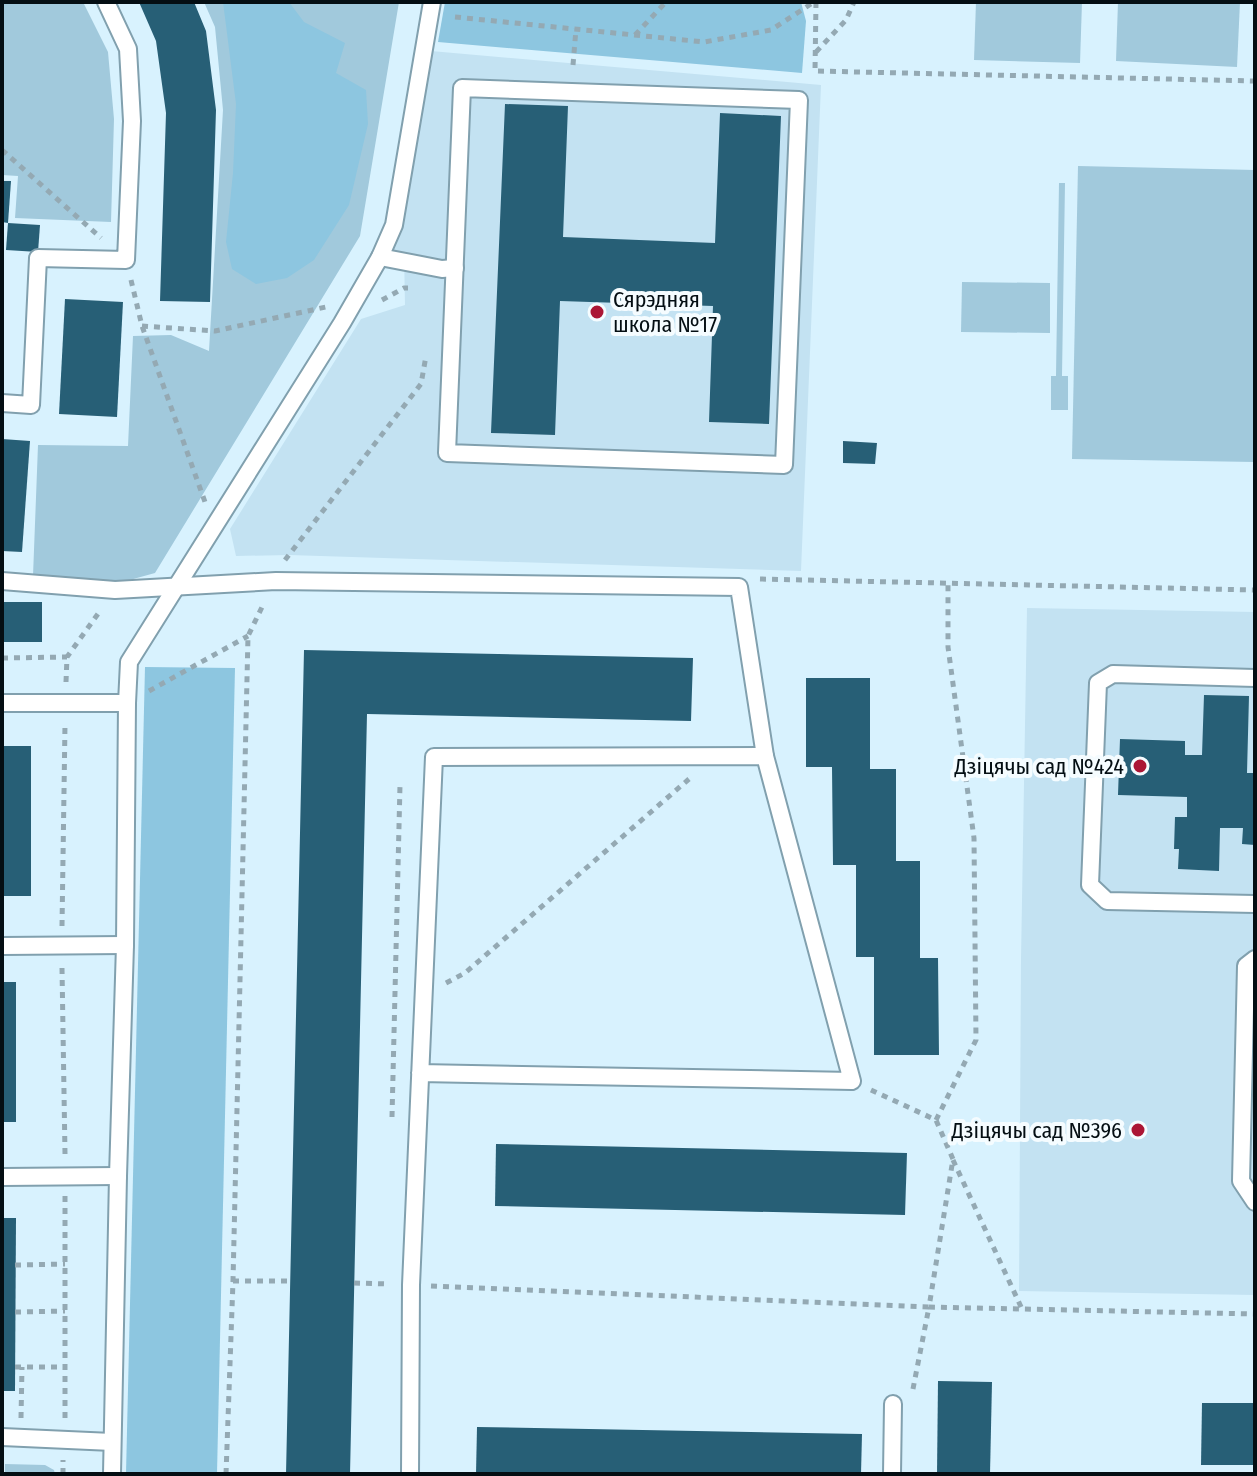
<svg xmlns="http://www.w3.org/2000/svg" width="1257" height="1476" font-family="'Fira Sans Condensed',sans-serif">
  <rect width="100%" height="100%" fill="#d8f2fe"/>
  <g fill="#c3e2f2">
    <path d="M 431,51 L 821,85 L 801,571 L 289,555 L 236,556 L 230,529 L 361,319 L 405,305 L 404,252 L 390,253 Z"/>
    <path d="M 1027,608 L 1255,612 L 1255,1295 L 1019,1291 L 1021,959 Z"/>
  </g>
  <g fill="#a1c9dc">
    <path d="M 2,2 L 83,2 L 108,52 L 114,119 L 111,222 L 15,218 L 18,176 L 2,175 Z"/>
    <path d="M 204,2 L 399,2 L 360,236 L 155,573 L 115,584 L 33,576 L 38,445 L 128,446 L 133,336 L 171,335 L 209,351 L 223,110 L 215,27 Z"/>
    <path d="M 976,2 L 1082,2 L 1080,63 L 974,60 Z"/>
    <path d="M 1118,2 L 1240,2 L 1237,67 L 1116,61 Z"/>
    <path d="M 1078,166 L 1255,170 L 1255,462 L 1072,459 Z"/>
    <path d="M 1059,183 L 1065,183 L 1062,376 L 1068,376 L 1068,410 L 1051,410 L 1051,376 L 1056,376 Z"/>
    <path d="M 962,282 L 1050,283 L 1050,333 L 961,332 Z"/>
    <path d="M 5,1464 L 45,1465 L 54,1470 L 55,1474 L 5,1474 Z"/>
  </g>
  <g fill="#8dc6e0">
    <path d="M 223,2 L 289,2 L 304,22 L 345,43 L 336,73 L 366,90 L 368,124 L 349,205 L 314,260 L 287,278 L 256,284 L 232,269 L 226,242 L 233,173 L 236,104 Z"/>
    <path d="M 445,2 L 801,2 L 806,21 L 802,73 L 438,42 Z"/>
    <path d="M 145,667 L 235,668 L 217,1474 L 126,1474 Z"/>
  </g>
  <g fill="#275f76">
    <path d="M 139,2 L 194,2 L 206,31 L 216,110 L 210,302 L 160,301 L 166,113 L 156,41 Z"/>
    <path d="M 505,104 L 568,106 L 563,237 L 715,243 L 720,113 L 781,116 L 769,424 L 709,422 L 713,306 L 560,301 L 555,435 L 491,433 Z"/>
    <path d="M 2,181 L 11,181 L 8,223 L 2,222 Z"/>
    <path d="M 8,223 L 40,225 L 38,252 L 6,250 Z"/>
    <path d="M 65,299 L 123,302 L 117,417 L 59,414 Z"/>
    <path d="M 2,439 L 30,441 L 22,552 L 2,551 Z"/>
    <path d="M 843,441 L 877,443 L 875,464 L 843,463 Z"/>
    <rect x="2" y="602" width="40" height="40"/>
    <path d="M 304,650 L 693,658 L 691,721 L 367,714 L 350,1474 L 286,1474 Z"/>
    <path d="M 806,678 L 870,678 L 870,769 L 896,769 L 896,861 L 920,861 L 920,958 L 938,958 L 939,1055 L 874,1055 L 874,957 L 856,957 L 856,865 L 833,865 L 832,767 L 806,767 Z"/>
    <path d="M 1204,695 L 1249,696 L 1247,773 L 1255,773 L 1255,845 L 1242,844 L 1243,828 L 1220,828 L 1219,871 L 1178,869 L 1179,849 L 1174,849 L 1175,817 L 1187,817 L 1187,797 L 1118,795 L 1120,739 L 1185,741 L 1185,755 L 1202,755 Z"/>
    <rect x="2" y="746" width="29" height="150"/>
    <rect x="2" y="982" width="14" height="140"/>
    <path d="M 496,1144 L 907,1153 L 905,1215 L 495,1206 Z"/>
    <path d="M 2,1218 L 16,1218 L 15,1391 L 2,1391 Z"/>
    <path d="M 938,1381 L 992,1382 L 990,1474 L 937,1474 Z"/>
    <path d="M 1202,1403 L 1255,1403 L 1255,1465 L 1201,1465 Z"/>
    <path d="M 477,1427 L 862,1434 L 861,1474 L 476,1474 Z"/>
  </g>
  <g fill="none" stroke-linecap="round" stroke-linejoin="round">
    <g stroke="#81a0ae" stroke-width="20">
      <g id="service">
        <path d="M 462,88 L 799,100 L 784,465 L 447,453 Z"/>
        <path d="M 380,257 L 442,269 L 455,268"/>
        <path d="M 2,403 L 31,405 L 38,258 L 126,260 L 132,121 L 128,49 L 106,2"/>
        <path d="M 2,581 L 115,590 L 276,581 L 739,587 L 765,756"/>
        <path d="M 1255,678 L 1113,674 L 1098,683 L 1090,885 L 1107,901 L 1255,904"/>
        <path d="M 2,703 L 127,703"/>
        <path d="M 2,946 L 125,945"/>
        <path d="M 1255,959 L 1246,966 L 1241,1181 L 1255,1202"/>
        <path d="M 2,1177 L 118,1176"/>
        <path d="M 2,1437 L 112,1442"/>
        <path d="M 112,1474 L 118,1176 L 125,945 L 127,703 L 129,662 L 342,323 L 380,257 L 394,225 L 432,2"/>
        <path d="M 410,1474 L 411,1285 L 434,757 L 765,756 L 852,1081 L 420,1073"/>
        <path d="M 892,1474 L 893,1404"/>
      </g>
    </g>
    <g stroke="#94a9b3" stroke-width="5" stroke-dasharray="6 6" stroke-linecap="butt">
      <path d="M 816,2 L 815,71 L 1255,81"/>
      <path d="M 455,17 L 704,42 L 771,30 L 814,2"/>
      <path d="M 635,35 L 666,2"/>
      <path d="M 816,52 L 846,20 L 854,2"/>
      <path d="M 573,65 L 576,29"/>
      <path d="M 2,150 L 101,238"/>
      <path d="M 131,280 L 142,326 L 205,502"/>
      <path d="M 382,300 L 404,288 L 408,288"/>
      <path d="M 142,326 L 215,331 L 326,307"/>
      <path d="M 285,560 L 421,384 L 426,356"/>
      <path d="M 760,579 L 1255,590"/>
      <path d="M 2,658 L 67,657"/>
      <path d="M 66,682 L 67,657 L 100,611"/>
      <path d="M 149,691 L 248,636"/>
      <path d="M 62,926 L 65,724"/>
      <path d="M 62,968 L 65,1154"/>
      <path d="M 446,983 L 465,973 L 689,779"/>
      <path d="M 871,1090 L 936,1120 L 953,1159 L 929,1307 L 1255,1314"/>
      <path d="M 392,1117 L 400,785"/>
      <path d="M 936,1120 L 976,1040 L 974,838 L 948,647 L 948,583"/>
      <path d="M 953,1160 L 1022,1309"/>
      <path d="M 15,1265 L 65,1264"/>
      <path d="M 233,1281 L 290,1281"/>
      <path d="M 354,1283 L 389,1284"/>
      <path d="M 431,1286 L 929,1307 L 912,1394"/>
      <path d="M 15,1312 L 65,1311"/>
      <path d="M 15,1367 L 65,1367"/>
      <path d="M 21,1418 L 22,1367"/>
      <path d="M 65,1418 L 65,1196"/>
      <path d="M 63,1474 L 63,1460"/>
      <path d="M 226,1474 L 233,1281 L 248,636 L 264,603"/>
    </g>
    <use href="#service" stroke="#fff" stroke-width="16"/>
  </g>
  <g fill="#ab1635" stroke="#f5fcff" stroke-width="3">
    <circle cx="597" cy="312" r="8"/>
    <circle cx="1140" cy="766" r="8"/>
    <circle cx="1138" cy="1130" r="8"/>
  </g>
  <g text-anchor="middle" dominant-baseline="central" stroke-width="8" stroke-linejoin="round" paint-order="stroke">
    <g font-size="22" fill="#040e13" stroke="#f5fcff" text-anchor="end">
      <text x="613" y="299" text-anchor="start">Сярэдняя<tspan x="613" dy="25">школа №17</tspan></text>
      <text x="1124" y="766">Дзіцячы сад №424</text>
      <text x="1122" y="1130">Дзіцячы сад №396</text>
    </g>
  </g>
  <rect width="1257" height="1476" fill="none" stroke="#040e13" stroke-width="8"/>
</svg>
